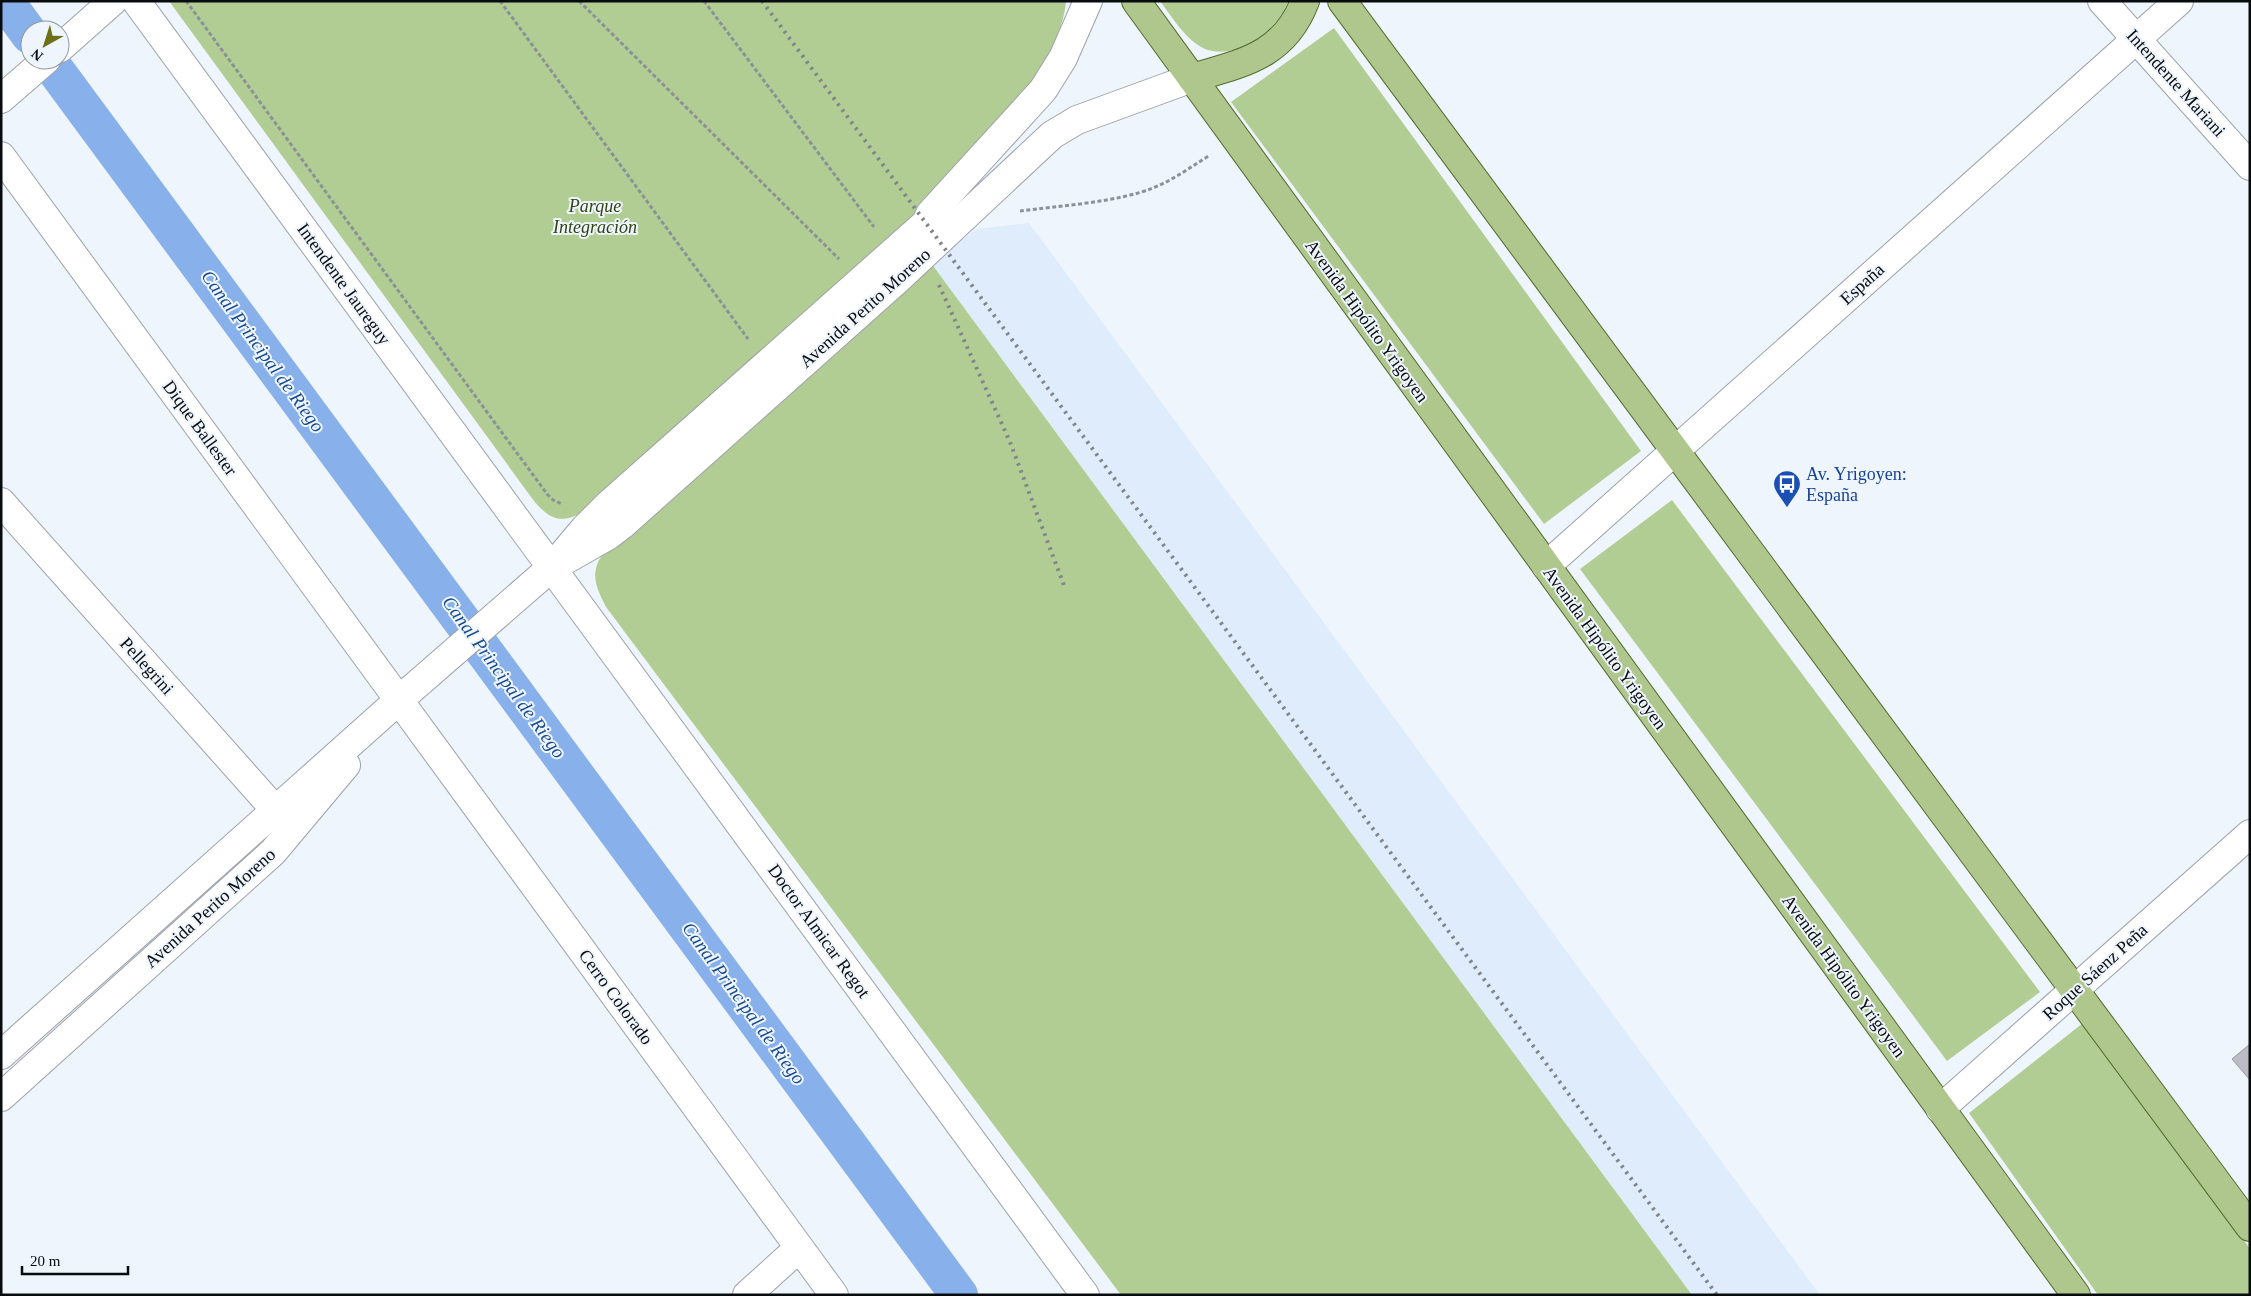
<svg xmlns="http://www.w3.org/2000/svg" width="2251" height="1296" font-family="'Times New Roman',serif">
  <rect width="100%" height="100%" fill="#eff5fd"/>
  <path fill="#dfecfc" d="M 1029,223 L 1083,296 L 1820,1295 L 1692,1295 L 931,263 L 977,229 Z"/>
  <g fill="#b1cd93">
    <path d="M 169,1 L 1066,1 C 1064,28 1048,56 1034,79 L 904,225 L 585,511 C 562,524 551,521 534,501 Z"/>
    <path d="M 1160,1 L 1288,1 C 1278,30 1240,59 1208,50 C 1188,44 1172,17 1160,1 Z"/>
    <path d="M 1334,28 L 1641,451 L 1544,524 L 1231,102 Z"/>
    <path d="M 931,263 L 1692,1295 L 1121,1295 L 606,607 C 595,586 589,571 605,551 Z"/>
    <path d="M 1672,500 L 2040,992 L 1947,1061 L 1580,569 Z"/>
    <path d="M 2088,1019 L 2250,1249 L 2250,1295 L 2098,1295 L 1969,1113 Z"/>
  </g>
  <g fill="none" stroke-linecap="round" stroke-linejoin="round">
    <g stroke="#88b1eb" stroke-width="38">
      <path d="M 5,1 L 30,35"/>
      <path d="M 48,60 L 959,1295"/>
    </g>
  </g>
  <path fill="#bdbbc6" stroke="#9997a2" d="M 2250,1044 L 2250,1080 L 2232,1059 Z"/>
  <g fill="none" stroke-linecap="round" stroke-linejoin="round">
    <g stroke="#9ba2ab" stroke-width="30">
      <g id="minor">
        <path d="M 136,1 L 1085,1295"/>
        <path d="M 2102,1 L 2250,166"/>
        <path d="M 60,48 L 113,1"/>
        <path d="M 1,99 L 46,60"/>
        <path d="M 1,156 L 834,1295"/>
        <path d="M 1,502 L 287,823"/>
        <path d="M 567,559 L 609,535 L 622,525 L 898,279 L 1052,135 L 1077,120 L 1192,78"/>
        <path d="M 1546,566 L 2179,1"/>
        <path d="M 1,1055 L 399,700 L 552,567 L 585,528 L 608,505 L 926,223 L 930,214 L 1043,90 L 1063,58 L 1088,1"/>
        <path d="M 1,1097 L 273,852 L 346,765"/>
        <path d="M 1940,1109 L 2250,834"/>
        <path d="M 747,1295 L 799,1248"/>
      </g>
    </g>
    <g stroke="#526c2e" stroke-width="30">
      <g id="major">
        <path d="M 1136,1 L 2076,1295"/>
        <path d="M 1342,1 L 2250,1227"/>
        <path d="M 1192,78 C 1243,63 1284,56 1305,1"/>
      </g>
    </g>
    <g stroke="#8c9197" stroke-width="3" stroke-dasharray="4 2.5" stroke-linecap="butt">
      <path d="M 186,1 L 547,494 L 553,500 L 562,504"/>
      <path d="M 500,1 L 748,339"/>
      <path d="M 579,1 L 839,259"/>
      <path d="M 704,1 L 874,227"/>
      <path d="M 1020,211 C 1059,206 1118,202 1153,188 C 1173,180 1191,167 1210,155"/>
    </g>
    <use href="#minor" stroke="#fff" stroke-width="28"/>
    <use href="#major" stroke="#afc68c" stroke-width="28"/>
    <g stroke="#81858b" stroke-width="4" stroke-dasharray="2.5 5" stroke-linecap="butt">
      <path d="M 762,1 L 1717,1295"/>
      <path d="M 939,285 L 1010,442 L 1065,588"/>
    </g>
  </g>
  <defs>
    <g id="bus-pin" transform="scale(1.4375)"><path d="M0 17L-7.5 6A9.5 9.5 0 1 1 7.5 6Z" fill="#1a4fb4" stroke="#eff5fd"/><path d="M-5-6H5V4H4V6H2V4H-2V6H-4V4H-5ZM-3.5-4V0h7V-4ZM-3.5 1.2v1.5H-2V1.2ZM2 1.2v1.5H3.5V1.2Z" fill="#fff"/></g>
  </defs>
  <g fill-rule="evenodd">
    <use href="#bus-pin" x="1787" y="484"/>
  </g>
  <g text-anchor="middle" dominant-baseline="central" stroke-width="4" stroke-linejoin="round" paint-order="stroke">
    <g font-size="18" fill="#090c0f" stroke="#eff5fd">
      <text transform="translate(2176 83) rotate(48)">Intendente Mariani</text>
      <text transform="translate(344 284) rotate(54)">Intendente Jaureguy</text>
      <text transform="translate(1862 284) rotate(-42)">España</text>
      <text transform="translate(865 308) rotate(-42)">Avenida Perito Moreno</text>
      <text transform="translate(1367 321) rotate(54)">Avenida Hipólito Yrigoyen</text>
      <text transform="translate(200 428) rotate(54)">Dique Ballester</text>
      <text transform="translate(1605 648) rotate(54)">Avenida Hipólito Yrigoyen</text>
      <text transform="translate(147 666) rotate(48)">Pellegrini</text>
      <text transform="translate(210 908) rotate(-42)">Avenida Perito Moreno</text>
      <text transform="translate(819 931) rotate(54)">Doctor Almicar Regot</text>
      <text transform="translate(2095 972) rotate(-42)">Roque Sáenz Peña</text>
      <text transform="translate(1844 976) rotate(54)">Avenida Hipólito Yrigoyen</text>
      <text transform="translate(616 997) rotate(54)">Cerro Colorado</text>
    </g>
    <g font-size="18" font-style="italic" fill="#304314" stroke="#eff5fd">
      <text x="595" y="206">Parque<tspan x="595" dy="21">Integración</tspan></text>
    </g>
    <g font-size="18" fill="#164399" stroke="#eff5fd" text-anchor="start">
      <text x="1806" y="474">Av. Yrigoyen:<tspan x="1806" dy="21">España</tspan></text>
    </g>
    <g font-size="19" font-style="italic" fill="#174b8f" stroke="#eff5fd">
      <text transform="translate(263 351) rotate(54)">Canal Principal de Riego</text>
      <text transform="translate(504 677) rotate(54)">Canal Principal de Riego</text>
      <text transform="translate(744 1003) rotate(54)">Canal Principal de Riego</text>
    </g>
  </g>
  <rect width="2251" height="1296" fill="none" stroke="#090c0f" stroke-width="5"/>
  <g transform="translate(45 45) rotate(219)"><circle r="24" fill="#eff5fd" stroke="#93989e"/>
  <path d="M0-4L9 19L0 12L-9 19Z" fill="#6d7015"/>
  <text y="-8" font-size="14" font-weight="bold" text-anchor="middle" fill="#090c0f">N</text>
  </g>
  <path d="M22 1266v8h106v-8" fill="none" stroke="#090c0f" stroke-width="2.5"/>
  <text x="30" y="1266" font-size="15" fill="#090c0f" stroke="#eff5fd" stroke-width="4" paint-order="stroke">20 m</text>
</svg>
